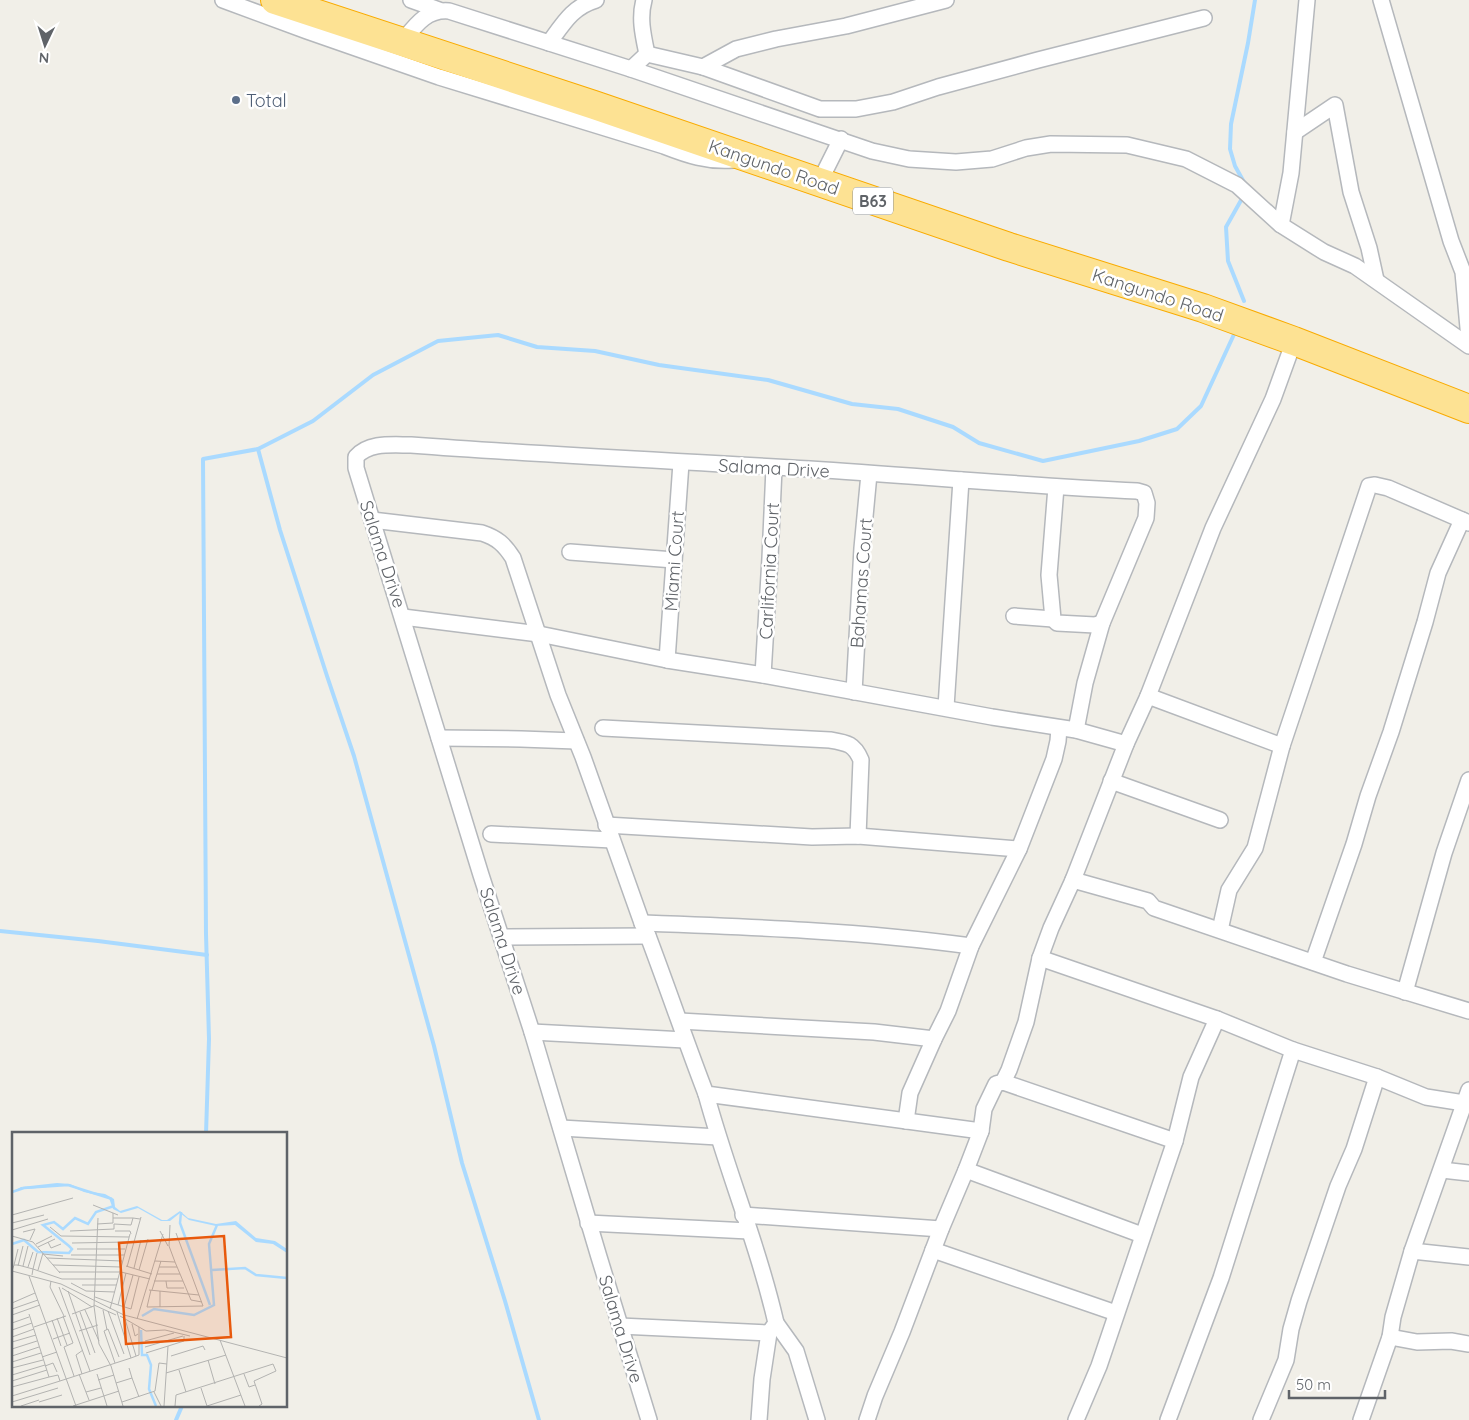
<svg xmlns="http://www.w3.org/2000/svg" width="1469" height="1420" font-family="Quicksand,sans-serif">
  <rect width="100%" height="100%" fill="#f1efe8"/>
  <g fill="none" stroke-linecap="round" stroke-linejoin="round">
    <g stroke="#aadaff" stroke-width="4">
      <path d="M 1245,184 L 1235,166 L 1230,149 L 1231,124 L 1248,43 L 1255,0"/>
      <path d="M 1244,301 L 1228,261 L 1226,227 L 1244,195"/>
      <path d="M 258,449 L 280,530 L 327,676 L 354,756 L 434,1046 L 462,1163 L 505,1301 L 539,1420"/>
      <path d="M 0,931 L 98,941 L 207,955"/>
      <path d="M 206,1134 L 209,1039 L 206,934 L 203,459 L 258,449 L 313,421 L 373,375 L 438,341 L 498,335 L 537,347 L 595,351 L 659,365 L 768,380 L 852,404 L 898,409 L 953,427 L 979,443 L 1043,461 L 1139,441 L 1177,429 L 1201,406 L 1236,330"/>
      <path d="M 176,1420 L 182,1406"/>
    </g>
    <g stroke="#b5b8bc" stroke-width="18">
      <g id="street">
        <path d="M 223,0 L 307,31 L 439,77 L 664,146 C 687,155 708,162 733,160"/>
        <path d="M 411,0 L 439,10"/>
        <path d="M 644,0 C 639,18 643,35 647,54"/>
        <path d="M 1381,0 L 1451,241 L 1463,272 L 1469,339"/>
        <path d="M 402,42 C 415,26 426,9 449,11 L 631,69 L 872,151 L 909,159 L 956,162 L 992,159 L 1026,148 L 1051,144 L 1127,145 L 1186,159 L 1237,185 L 1281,225 L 1324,252 L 1355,266 L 1469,346"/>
        <path d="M 549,43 C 563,24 572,7 596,0"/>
        <path d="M 703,67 L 820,109 L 856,109 L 893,102 L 938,87 L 1038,60 L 1204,18"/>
        <path d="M 631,69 L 647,54 L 703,67 L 736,49 L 776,39 L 846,26 L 946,0"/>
        <path d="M 1295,132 L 1335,105 L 1351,192 L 1369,248 L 1376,280"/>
        <path d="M 819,183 L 841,139"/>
        <path d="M 1281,225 L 1291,173 L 1307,0"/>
        <path d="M 1056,487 L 1049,575 L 1053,619 L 1057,623 L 1095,625 L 1102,623"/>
        <path d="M 372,520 L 482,533 C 497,538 504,544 513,558 L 558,695 L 583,757 L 642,923 L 648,936 C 668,989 686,1042 706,1094 L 981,1131"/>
        <path d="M 570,552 L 674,560"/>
        <path d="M 1014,616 L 1053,619"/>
        <path d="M 403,617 L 539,634 L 667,660 L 763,675 L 992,717 L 1076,730 L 1126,744"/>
        <path d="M 667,660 L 681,463"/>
        <path d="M 763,675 L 770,558 L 774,468"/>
        <path d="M 854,692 L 862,548 L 869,474"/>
        <path d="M 1148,696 L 1282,746"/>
        <path d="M 946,707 L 961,480"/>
        <path d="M 603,728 L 830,740 C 848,743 854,744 861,760 L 858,836"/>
        <path d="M 439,738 L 521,739 L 576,741"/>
        <path d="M 1111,781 L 1220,820"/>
        <path d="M 606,825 L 812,837 L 858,836 L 1019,849"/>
        <path d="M 491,834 L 612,840"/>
        <path d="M 1073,880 L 1148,901 L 1154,908 L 1347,974 L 1469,1011"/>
        <path d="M 642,923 C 751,927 862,931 971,946"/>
        <path d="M 1220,930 L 1229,890 L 1255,848 L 1282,746 L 1369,486 L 1375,485 L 1388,488 L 1469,523"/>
        <path d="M 502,937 L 648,936"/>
        <path d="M 1040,958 L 1217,1019 L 1293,1050 L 1377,1077 L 1426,1097 L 1464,1103"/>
        <path d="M 1313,962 L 1354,844 L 1368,796 L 1391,732 L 1425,622 L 1438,573 L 1462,520"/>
        <path d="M 1405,992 L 1444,853 L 1469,780"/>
        <path d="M 680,1021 L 874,1032 L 934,1039"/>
        <path d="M 532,1032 L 685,1040"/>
        <path d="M 1003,1082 L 1175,1141"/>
        <path d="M 706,1094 C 727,1171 758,1245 776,1323 L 769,1333 L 762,1379 L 759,1420"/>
        <path d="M 906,1121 L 910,1093 L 934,1039 L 948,1011 L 971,946 L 1019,849 L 1054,759 L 1058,741 L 1059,728"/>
        <path d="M 561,1128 L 718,1137"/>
        <path d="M 966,1170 L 1142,1235"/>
        <path d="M 1442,1170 L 1469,1173"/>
        <path d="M 743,1215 L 941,1229"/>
        <path d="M 588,1223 L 749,1231"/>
        <path d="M 933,1250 L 1116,1313"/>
        <path d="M 1412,1251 L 1469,1257"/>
        <path d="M 776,1323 L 796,1351 L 817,1420"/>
        <path d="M 620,1326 L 769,1333"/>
        <path d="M 1390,1337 L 1417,1342 L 1451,1341 L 1469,1344"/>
        <path d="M 649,1420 L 599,1257 L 532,1032 L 481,875 L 356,468 L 356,457 C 369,442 392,445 411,445 C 544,455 677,461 810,469 C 919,476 1028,486 1137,491 L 1144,493 L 1147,503 L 1146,518 L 1102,623 L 1085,683 L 1076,730"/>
        <path d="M 867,1420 L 875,1396 L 902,1332 L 941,1229 L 966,1170 L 981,1131 L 984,1109 L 996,1084 L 1003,1082 L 1009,1070 L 1026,1022 L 1040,958 L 1051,928 L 1073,880 L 1126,744 L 1148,696 L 1213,528 L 1273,399 L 1294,341"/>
        <path d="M 1076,1420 L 1099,1366 L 1175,1141 L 1191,1077 L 1217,1019"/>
        <path d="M 1168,1420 L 1221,1278 L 1293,1050"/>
        <path d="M 1261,1420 L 1286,1360 L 1291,1329 L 1299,1301 L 1338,1186 L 1354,1149 L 1377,1077"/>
        <path d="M 1361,1420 L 1390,1337 L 1393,1317 L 1412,1251 L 1469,1090"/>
      </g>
    </g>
    <g stroke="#f9ab00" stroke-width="30">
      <path id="highway" d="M 275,0 L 594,105 L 1009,247 L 1203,308 L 1294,341 L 1469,409"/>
    </g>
    <use href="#street" stroke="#fff" stroke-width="15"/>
    <use href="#highway" stroke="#fde293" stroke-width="28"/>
  </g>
  <circle fill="#5c6f8a" stroke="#fff" stroke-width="2" cx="236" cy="100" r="5"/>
  <g text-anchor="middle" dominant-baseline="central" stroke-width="5" stroke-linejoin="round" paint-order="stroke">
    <rect fill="#fff" stroke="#8f9295" stroke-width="1" x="853" y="187.5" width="40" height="27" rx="4"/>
    <g font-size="16" font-weight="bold" fill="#5f6368">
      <text x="873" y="201">B63</text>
    </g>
    <g font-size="18" fill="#4e5e75" stroke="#fff" text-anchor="start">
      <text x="246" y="100">Total</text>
    </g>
    <g font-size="18" fill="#5f6368" stroke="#fff">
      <text transform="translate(774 167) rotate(19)">Kangundo Road</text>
      <text transform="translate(1158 295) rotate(18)">Kangundo Road</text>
      <text transform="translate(774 468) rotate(3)">Salama Drive</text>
      <text transform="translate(383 554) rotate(72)">Salama Drive</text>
      <text transform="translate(674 561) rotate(-86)">Miami Court</text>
      <text transform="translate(769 571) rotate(-87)">Carlifornia Court</text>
      <text transform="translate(861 583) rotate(-86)">Bahamas Court</text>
      <text transform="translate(503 941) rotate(72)">Salama Drive</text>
      <text transform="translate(621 1329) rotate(73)">Salama Drive</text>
    </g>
  </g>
  <g transform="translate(12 1132)">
    <rect width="275" height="275" fill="#f1efe8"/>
    <path d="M 45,51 L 58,52 L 74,59 L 93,62 L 102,67 L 103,75 L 108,79 L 125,74 L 150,88 L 155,88 L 168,79 L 176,86 L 204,92 L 224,89 L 244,106 L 263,109 L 275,117 L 275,121 L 261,112 L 244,110 L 223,93 L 204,94 L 177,88 L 168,81 L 158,89 L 149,89 L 126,76 L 109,81 L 101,77 L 97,66 L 72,60 L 56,53 L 15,57 L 12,55 L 0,60 L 9,55 Z" fill="#aadaff"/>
    <path fill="none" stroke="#aadaff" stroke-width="2.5" d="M 0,60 L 12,56 L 56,53 L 100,67M 169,80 L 168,91 L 198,173M 0,112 L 12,108 L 26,120 L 57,121 L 60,117 L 57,114 L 31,93 L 42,90 L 51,97 L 63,86 L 76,92 L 84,80 L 102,74M 200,138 L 233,136 L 244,143 L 275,146M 130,184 L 142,177 L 182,183 L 202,173 L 197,112 L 205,93M 129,198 L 130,223 L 135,223 L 139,233 L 137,257 L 144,274"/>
    <path fill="none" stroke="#b3b3b1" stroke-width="1" d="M 81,73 L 106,83M 0,83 L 61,66M 86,86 L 82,174 L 87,212 L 99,234 L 111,274M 101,86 L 121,86M 0,91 L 32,83M 85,92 L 101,91 L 101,81M 102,92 L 119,93 L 121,86 L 128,87M 158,93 L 157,114 L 163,130M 38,95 L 49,104 L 117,105M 0,98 L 36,87M 58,99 L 102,97 L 102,92M 103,99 L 118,99 L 119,102M 148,99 L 156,114M 11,100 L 23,97 L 18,108M 0,104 L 21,110 L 48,141M 36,110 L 39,116 L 49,112M 60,111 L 115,110M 24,112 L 40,104M 26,115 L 43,107M 65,117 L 113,117M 31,122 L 51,124M 59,123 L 112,123M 35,126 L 110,129M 143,129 L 163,130 L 179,168 L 190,170M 2,133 L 6,117M 41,133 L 109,135M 6,134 L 11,114M 11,134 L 16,114M 114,134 L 140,142M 16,135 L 21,120M 115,135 L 129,85M 147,135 L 165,135M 122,136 L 129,108M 21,137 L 50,147 L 106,147M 21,137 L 25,121M 26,138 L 31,121M 127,138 L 136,107M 0,139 L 2,133 L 6,133 L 21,137 L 20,143M 0,139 L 49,152 L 112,183 L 275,226M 47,140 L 109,140 L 138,147M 145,142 L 168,142M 17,144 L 64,274M 39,149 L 38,155 L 52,184M 142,149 L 171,149M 154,149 L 155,156 L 172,156M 59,151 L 74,159 L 103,160M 70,153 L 104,153M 47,155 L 78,239M 50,156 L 80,175M 137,158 L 187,163M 139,158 L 135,175 L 191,174 L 164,101M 140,158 L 149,129M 56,159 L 78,223M 148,159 L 148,175M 83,165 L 100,171M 0,171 L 23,161M 100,171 L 119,177 L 127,145M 82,173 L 104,183M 106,173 L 114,141M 112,175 L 121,143M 0,177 L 26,168M 98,177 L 118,102M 73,178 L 87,209M 91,178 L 95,198M 96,179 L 112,222M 68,180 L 83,221M 105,180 L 119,226 L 127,223 L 127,195M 17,182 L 37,245 L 46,243 L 48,249 L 119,226M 60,182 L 82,174M 0,183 L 28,173M 51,184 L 61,211 L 52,215 L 62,244M 108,184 L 134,199 L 153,198 L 178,204M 45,186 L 55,213M 113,187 L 124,224M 125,187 L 151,102M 40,188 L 49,214M 0,191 L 17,185M 120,192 L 123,204 L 126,202M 22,195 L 54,184M 0,198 L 20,191M 67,199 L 86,193M 0,205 L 22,197M 41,207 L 58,201M 208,208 L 233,274M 133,209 L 162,201M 0,210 L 24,203M 133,215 L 171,204M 0,217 L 25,209M 134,221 L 172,209 L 172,204M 0,224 L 27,215M 159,224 L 191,214 L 193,218M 30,225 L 45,220M 196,228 L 203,252M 0,230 L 29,221M 103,231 L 92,199 L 96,197 L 107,225M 33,234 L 41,231 L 45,240M 0,236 L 31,228M 167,238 L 174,260M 154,241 L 214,223M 67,242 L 77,268M 70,242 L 64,223 L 71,218M 85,242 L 95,274M 232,242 L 237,255 L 243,253M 0,243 L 33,233M 120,246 L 127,265M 86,248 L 102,243M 0,249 L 35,238M 104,251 L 120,246 L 117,236M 0,255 L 37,245M 189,256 L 195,274M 74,260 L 89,256M 142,260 L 149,274M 0,264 L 48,249M 0,270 L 46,256M 27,270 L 50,263M 110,270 L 143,259 L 147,231 L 155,232M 9,274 L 27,268M 61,274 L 107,259M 152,274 L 156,214M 163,274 L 164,263 L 261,232 L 264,239 L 242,249 L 250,272 L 247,274M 195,274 L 229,263"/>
    <path fill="#e8590c" fill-opacity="0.15" stroke="#e8590c" stroke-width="2.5" d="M 212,104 L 219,205 L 114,212 L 107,111 Z"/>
    <rect width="275" height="275" fill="none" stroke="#5f6368" stroke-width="2.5"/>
  </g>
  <g transform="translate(45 45) rotate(184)" stroke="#ffffff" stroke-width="4" paint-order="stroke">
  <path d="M0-4L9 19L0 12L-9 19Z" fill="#5f6368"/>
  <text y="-8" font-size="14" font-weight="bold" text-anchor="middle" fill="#5f6368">N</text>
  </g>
  <path d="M1289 1390v8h96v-8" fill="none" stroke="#5f6368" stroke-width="2.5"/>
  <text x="1296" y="1390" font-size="15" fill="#5f6368" stroke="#ffffff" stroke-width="4" paint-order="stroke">50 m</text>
</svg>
